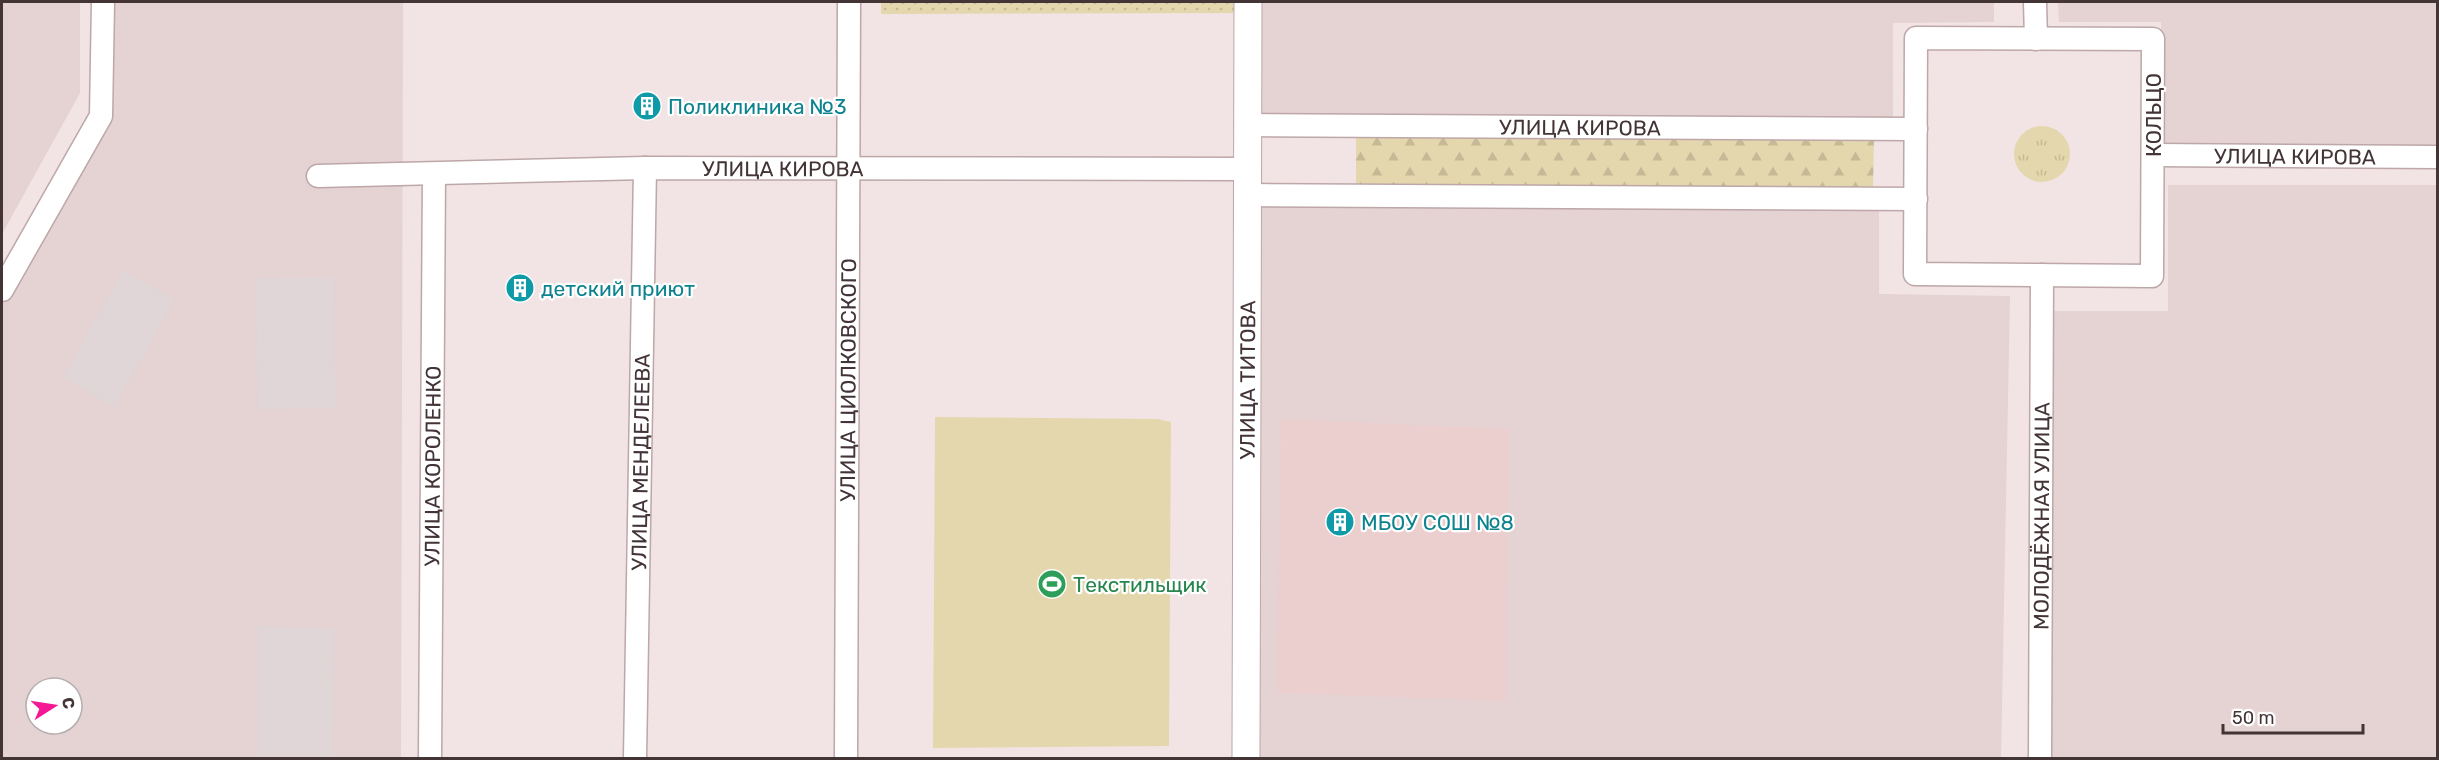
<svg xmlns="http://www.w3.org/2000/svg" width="2439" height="760" font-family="Rubik,sans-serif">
  <defs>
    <pattern id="grass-tufts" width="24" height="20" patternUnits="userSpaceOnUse" patternTransform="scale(1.5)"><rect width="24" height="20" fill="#e5d7ad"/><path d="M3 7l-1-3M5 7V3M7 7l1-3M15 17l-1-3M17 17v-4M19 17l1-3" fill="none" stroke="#c6b995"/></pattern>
    <pattern id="forest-firs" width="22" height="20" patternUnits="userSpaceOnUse" patternTransform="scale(1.5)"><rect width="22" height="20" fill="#e5d7ad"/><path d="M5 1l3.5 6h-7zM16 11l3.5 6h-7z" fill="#c6b995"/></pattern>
    <pattern id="park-dots" width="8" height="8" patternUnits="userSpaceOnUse" patternTransform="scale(1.5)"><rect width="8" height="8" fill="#e5d7ad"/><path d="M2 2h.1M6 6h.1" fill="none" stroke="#c6b995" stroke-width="1.8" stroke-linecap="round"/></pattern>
  </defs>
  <rect width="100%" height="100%" fill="#f2e4e4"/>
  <g fill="#e5d2d2" fill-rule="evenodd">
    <path d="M 2,2 L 80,2 L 80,93 L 2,234 Z"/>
    <path d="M 108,2 L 403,2 L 401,758 L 2,758 L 2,297 L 109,109 ZM 36,688 L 72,688 L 72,724 L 36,724 Z"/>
    <path d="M 1252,2 L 1994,2 L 1994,22 L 1893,23 L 1893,133 L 1252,134 Z"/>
    <path d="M 2058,2 L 2437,2 L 2437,150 L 2162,153 L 2161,22 L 2059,22 Z"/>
    <path d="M 2168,185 L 2437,185 L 2437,758 L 2045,758 L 2043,311 L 2168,311 Z"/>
    <path d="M 1879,196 L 1879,294 L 2010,296 L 2001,758 L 1257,758 L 1254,198 Z"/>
  </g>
  <g fill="#e0d6d8">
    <path d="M 123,271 L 175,300 L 114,407 L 63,377 Z"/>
    <path d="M 334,277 L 335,408 L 258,409 L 256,278 Z"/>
    <path d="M 258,626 L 334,629 L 333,758 L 258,758 Z"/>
  </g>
  <path fill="#ebcece" d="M 1281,419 L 1508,429 L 1506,701 L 1277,693 Z"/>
  <circle fill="url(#grass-tufts)" cx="2042" cy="154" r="28"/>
  <path fill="url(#forest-firs)" d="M 1356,136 L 1874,138 L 1873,188 L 1356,184 Z"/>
  <path fill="url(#park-dots)" d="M 881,2 L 1234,2 L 1235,13 L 881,14 Z"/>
  <path fill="#e5d7ad" d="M 935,417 L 1158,419 L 1171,422 L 1169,746 L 933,748 Z"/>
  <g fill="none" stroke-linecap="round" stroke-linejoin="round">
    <g stroke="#bda7a8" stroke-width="25">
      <g id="minor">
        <path d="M 2035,2 L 2036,39"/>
        <path d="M 1916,38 L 2153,39 L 2152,276 L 1915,274 Z"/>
        <path id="s1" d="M 1246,125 L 1916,129"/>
        <path id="s2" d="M 2153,155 L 2438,157"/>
        <path id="s3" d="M 318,176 L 645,168 L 1247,169"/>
        <path d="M 1248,195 L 1916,199"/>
        <path d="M 2,290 L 101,116 L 103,2"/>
        <path id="s4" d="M 430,758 L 434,174"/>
        <path id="s5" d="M 635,758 L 645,168"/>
        <path id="s6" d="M 846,758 L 849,2"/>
        <path id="s7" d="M 2040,758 L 2042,275"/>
      </g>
    </g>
    <g stroke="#bda7a8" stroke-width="29">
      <g id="tertiary">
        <path id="s8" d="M 1246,758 L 1248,2"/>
      </g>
    </g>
    <use href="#minor" stroke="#fff" stroke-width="22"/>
    <use href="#tertiary" stroke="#fff" stroke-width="27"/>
  </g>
  <defs>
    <g id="building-disc" transform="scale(1.5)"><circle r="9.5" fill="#0f9aa8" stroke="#fff"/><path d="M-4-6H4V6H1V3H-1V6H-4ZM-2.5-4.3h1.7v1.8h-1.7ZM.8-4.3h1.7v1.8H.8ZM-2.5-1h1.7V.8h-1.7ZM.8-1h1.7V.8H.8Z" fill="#fff"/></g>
    <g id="stadium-disc" transform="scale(1.5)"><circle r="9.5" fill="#2e9e5b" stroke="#fff"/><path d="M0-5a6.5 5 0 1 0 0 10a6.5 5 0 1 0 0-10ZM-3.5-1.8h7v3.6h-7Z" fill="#fff"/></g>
  </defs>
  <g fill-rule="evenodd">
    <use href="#building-disc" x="647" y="106"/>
    <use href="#building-disc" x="520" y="288"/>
    <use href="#building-disc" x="1340" y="522"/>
    <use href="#stadium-disc" x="1052" y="584"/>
  </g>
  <g text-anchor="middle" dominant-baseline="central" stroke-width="4.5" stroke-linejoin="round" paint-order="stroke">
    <g font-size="21" fill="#0d838f" stroke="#fff" text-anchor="start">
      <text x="668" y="106">Поликлиника №3</text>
      <text x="541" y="288">детский приют</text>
      <text x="1361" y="522">МБОУ СОШ №8</text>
    </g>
    <g font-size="21" fill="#433436" stroke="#fff">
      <text transform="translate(2153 115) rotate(-90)">КОЛЬЦО</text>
      <text stroke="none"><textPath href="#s1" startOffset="334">УЛИЦА КИРОВА</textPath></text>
      <text stroke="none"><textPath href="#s2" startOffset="142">УЛИЦА КИРОВА</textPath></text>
      <text stroke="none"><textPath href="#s3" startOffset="465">УЛИЦА КИРОВА</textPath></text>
      <text stroke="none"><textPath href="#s6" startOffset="378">УЛИЦА ЦИОЛКОВСКОГО</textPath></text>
      <text stroke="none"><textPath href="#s8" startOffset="378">УЛИЦА ТИТОВА</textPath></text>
      <text stroke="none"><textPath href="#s5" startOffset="296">УЛИЦА МЕНДЕЛЕЕВА</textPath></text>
      <text stroke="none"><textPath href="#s4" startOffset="292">УЛИЦА КОРОЛЕНКО</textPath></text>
      <text stroke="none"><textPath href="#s7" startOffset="242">МОЛОДЁЖНАЯ УЛИЦА</textPath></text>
    </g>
    <g font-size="21" fill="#27864d" stroke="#fff" text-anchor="start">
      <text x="1073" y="584">Текстильщик</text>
    </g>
  </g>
  <rect width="2439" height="760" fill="none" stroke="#433436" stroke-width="6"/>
  <g transform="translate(54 706) rotate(78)"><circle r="28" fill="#ffffff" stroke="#b4aeaf" stroke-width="1.5"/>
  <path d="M0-4.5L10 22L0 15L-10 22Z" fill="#f51793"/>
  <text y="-9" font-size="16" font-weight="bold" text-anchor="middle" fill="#433436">С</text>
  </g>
  <path d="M2223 724v9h140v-9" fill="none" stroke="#433436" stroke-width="3"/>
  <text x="2232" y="724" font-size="18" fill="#433436" stroke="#ffffff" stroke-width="4.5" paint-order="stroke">50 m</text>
</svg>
